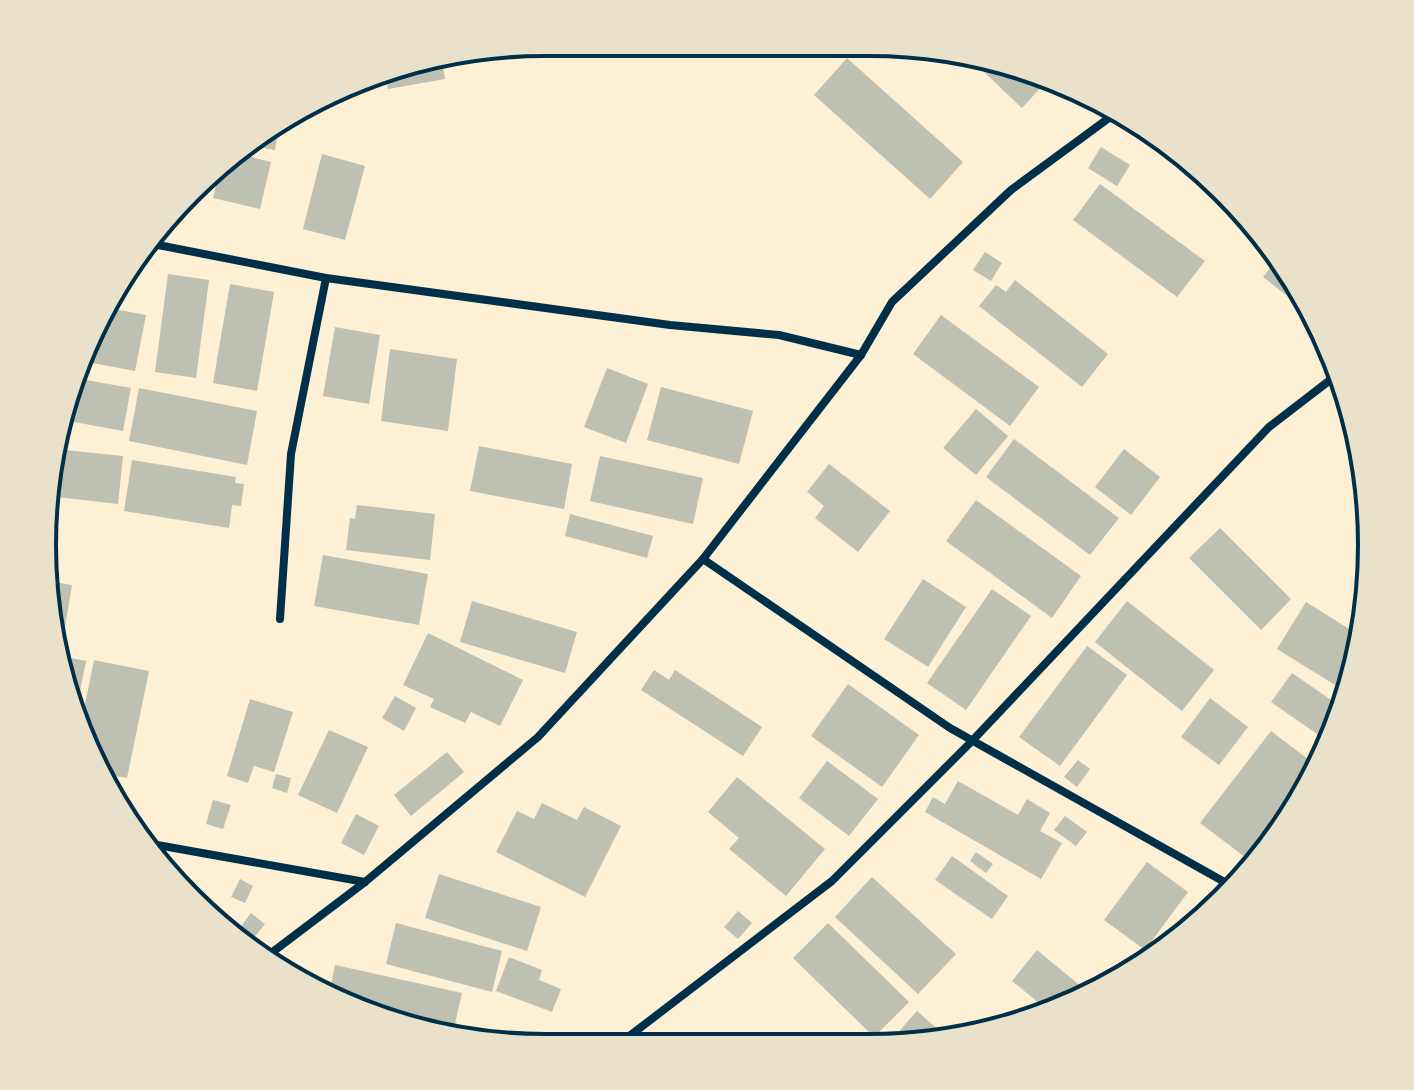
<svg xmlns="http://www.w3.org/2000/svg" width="1414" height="1090" font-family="'Varela Round',sans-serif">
  <rect width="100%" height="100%" fill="#fdf0d5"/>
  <g fill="#bec0b2">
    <path d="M 965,54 L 1000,59 L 1046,82 L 1022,108 Z"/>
    <path d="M 441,56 L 445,79 L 388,89 L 385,72 L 414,59 Z"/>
    <path d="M 847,58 L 963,162 L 930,199 L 814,95 Z"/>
    <path d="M 280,120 L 275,150 L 247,145 L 276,123 Z"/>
    <path d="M 1101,147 L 1130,165 L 1117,186 L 1088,168 Z"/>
    <path d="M 236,153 L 271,162 L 260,209 L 213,198 L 221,165 Z"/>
    <path d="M 322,154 L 365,166 L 345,240 L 303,229 Z"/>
    <path d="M 1100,184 L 1205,261 L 1177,297 L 1073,220 Z"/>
    <path d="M 985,252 L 1002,263 L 991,281 L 973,270 Z"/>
    <path d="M 1279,257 L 1287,266 L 1306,311 L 1263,277 Z"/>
    <path d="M 168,274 L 209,280 L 196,378 L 155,372 Z"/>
    <path d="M 1015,280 L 1108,354 L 1082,387 L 979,306 L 996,285 L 1006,292 Z"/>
    <path d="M 230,284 L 274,292 L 257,391 L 213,383 Z"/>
    <path d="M 104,307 L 146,315 L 135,371 L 82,361 Z"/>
    <path d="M 941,315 L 1039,387 L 1010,426 L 913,354 Z"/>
    <path d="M 335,327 L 380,335 L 369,404 L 323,396 Z"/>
    <path d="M 390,349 L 457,359 L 448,431 L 381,421 Z"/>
    <path d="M 607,368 L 648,384 L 626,443 L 584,427 Z"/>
    <path d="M 75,378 L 131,388 L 123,431 L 58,419 Z"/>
    <path d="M 661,387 L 753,411 L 739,464 L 647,440 Z"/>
    <path d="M 139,388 L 257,411 L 247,465 L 129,441 Z"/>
    <path d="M 976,409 L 1008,436 L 976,475 L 943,448 Z"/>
    <path d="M 1014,439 L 1119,518 L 1090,555 L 986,477 Z"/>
    <path d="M 479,446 L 572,464 L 564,509 L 470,491 Z"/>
    <path d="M 55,449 L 123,456 L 118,504 L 48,496 Z"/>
    <path d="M 1124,449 L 1160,477 L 1131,515 L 1095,487 Z"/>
    <path d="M 600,456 L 703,478 L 693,524 L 590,501 Z"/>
    <path d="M 132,460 L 236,477 L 235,483 L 244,484 L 241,506 L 232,505 L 229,528 L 124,511 Z"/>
    <path d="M 829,464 L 890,511 L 858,552 L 815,518 L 824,506 L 807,492 Z"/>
    <path d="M 976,500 L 1081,576 L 1052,618 L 946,541 Z"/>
    <path d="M 357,505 L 435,514 L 430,560 L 346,550 L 350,518 L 355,519 Z"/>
    <path d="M 570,514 L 653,536 L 647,558 L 565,536 Z"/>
    <path d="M 1220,528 L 1291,599 L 1261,630 L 1189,558 Z"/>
    <path d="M 323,555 L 428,574 L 419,625 L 314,606 Z"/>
    <path d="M 923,579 L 966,607 L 928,667 L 884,639 Z"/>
    <path d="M 47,581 L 72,585 L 64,633 L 53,631 Z"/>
    <path d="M 992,589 L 1031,616 L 966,710 L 927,683 Z"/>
    <path d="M 472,601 L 577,632 L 565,673 L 460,642 Z"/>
    <path d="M 1127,601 L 1214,670 L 1182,711 L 1095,642 Z"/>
    <path d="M 1306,602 L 1362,637 L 1343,690 L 1277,649 Z"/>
    <path d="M 428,633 L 523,680 L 500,726 L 471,712 L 465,723 L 430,707 L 434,699 L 403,685 Z"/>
    <path d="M 1087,646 L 1127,675 L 1060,766 L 1019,737 Z"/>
    <path d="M 56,655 L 86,661 L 76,712 L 59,676 Z"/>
    <path d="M 94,660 L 149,671 L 127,778 L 104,774 L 81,724 Z"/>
    <path d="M 654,670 L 669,680 L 675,670 L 762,727 L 743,756 L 641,690 Z"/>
    <path d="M 1292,673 L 1337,704 L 1323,738 L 1271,702 Z"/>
    <path d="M 848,684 L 919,735 L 882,787 L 811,736 Z"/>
    <path d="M 395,696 L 416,708 L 404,731 L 382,718 Z"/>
    <path d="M 1210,698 L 1248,727 L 1219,765 L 1181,737 Z"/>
    <path d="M 250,699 L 293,712 L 274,772 L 254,766 L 248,783 L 227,776 Z"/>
    <path d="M 329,730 L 368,747 L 337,813 L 298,795 Z"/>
    <path d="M 1271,731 L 1313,763 L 1306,779 L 1245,857 L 1200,823 Z"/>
    <path d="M 447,752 L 464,772 L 411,816 L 394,795 Z"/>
    <path d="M 1078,760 L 1090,769 L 1077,787 L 1064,777 Z"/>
    <path d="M 827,761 L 878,799 L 849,836 L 799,798 Z"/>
    <path d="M 276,774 L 291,778 L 287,793 L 272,788 Z"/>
    <path d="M 737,777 L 825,849 L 786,896 L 729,849 L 739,838 L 708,812 Z"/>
    <path d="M 958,781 L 1018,815 L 1027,799 L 1050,813 L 1040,831 L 1062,843 L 1041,879 L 925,812 L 933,797 L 945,804 Z"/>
    <path d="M 213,800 L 231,805 L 223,829 L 206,824 Z"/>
    <path d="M 542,803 L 577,820 L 584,807 L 621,826 L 585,897 L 496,852 L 517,811 L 534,819 Z"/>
    <path d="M 356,814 L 379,826 L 364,855 L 341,843 Z"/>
    <path d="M 1065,816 L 1087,832 L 1076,846 L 1054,830 Z"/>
    <path d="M 976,852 L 993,864 L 986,873 L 970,861 Z"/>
    <path d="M 952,856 L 1008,896 L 992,919 L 935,880 Z"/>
    <path d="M 1147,862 L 1188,892 L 1145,950 L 1104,920 Z"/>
    <path d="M 439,874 L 541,907 L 527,951 L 425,918 Z"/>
    <path d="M 872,877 L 956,954 L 918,994 L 835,917 Z"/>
    <path d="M 240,879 L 253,886 L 245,903 L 231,897 Z"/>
    <path d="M 738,911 L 752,923 L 738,939 L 724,927 Z"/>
    <path d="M 251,913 L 265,924 L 253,939 L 240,928 Z"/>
    <path d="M 396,923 L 502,951 L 492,992 L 386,964 Z"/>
    <path d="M 828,923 L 909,1002 L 874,1037 L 793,958 Z"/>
    <path d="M 1037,950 L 1089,993 L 1050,1012 L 1012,981 Z"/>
    <path d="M 509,957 L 542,970 L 539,980 L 561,989 L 552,1012 L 496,991 Z"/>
    <path d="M 335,965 L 462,993 L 452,1037 L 383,1021 L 329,995 Z"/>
    <path d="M 917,1011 L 950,1040 L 888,1044 Z"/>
  </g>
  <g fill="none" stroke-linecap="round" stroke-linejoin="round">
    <g stroke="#003049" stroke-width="8">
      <path d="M 148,243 L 326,278 L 670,325 L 779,335 L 861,355"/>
      <path d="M 703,559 L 950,728 L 1228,884"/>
      <path d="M 280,619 L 291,454 L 326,278"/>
      <path d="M 146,843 L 365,882"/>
      <path d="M 262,960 L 365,882 L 538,737 L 703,559 L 861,355 L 892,302 L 1011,190 L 1113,115"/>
      <path d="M 619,1044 L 832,881 L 972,741 L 1269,427 L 1334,377"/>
    </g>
  </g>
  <path d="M0 0H1414V1090H0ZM545 56H869A489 489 0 0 1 1358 545V545A489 489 0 0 1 869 1034H545A489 489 0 0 1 56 545V545A489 489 0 0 1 545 56Z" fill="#e9e1ca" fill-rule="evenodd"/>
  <path fill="none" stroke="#003049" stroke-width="4" d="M545 56H869A489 489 0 0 1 1358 545V545A489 489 0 0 1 869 1034H545A489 489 0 0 1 56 545V545A489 489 0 0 1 545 56Z"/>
</svg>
